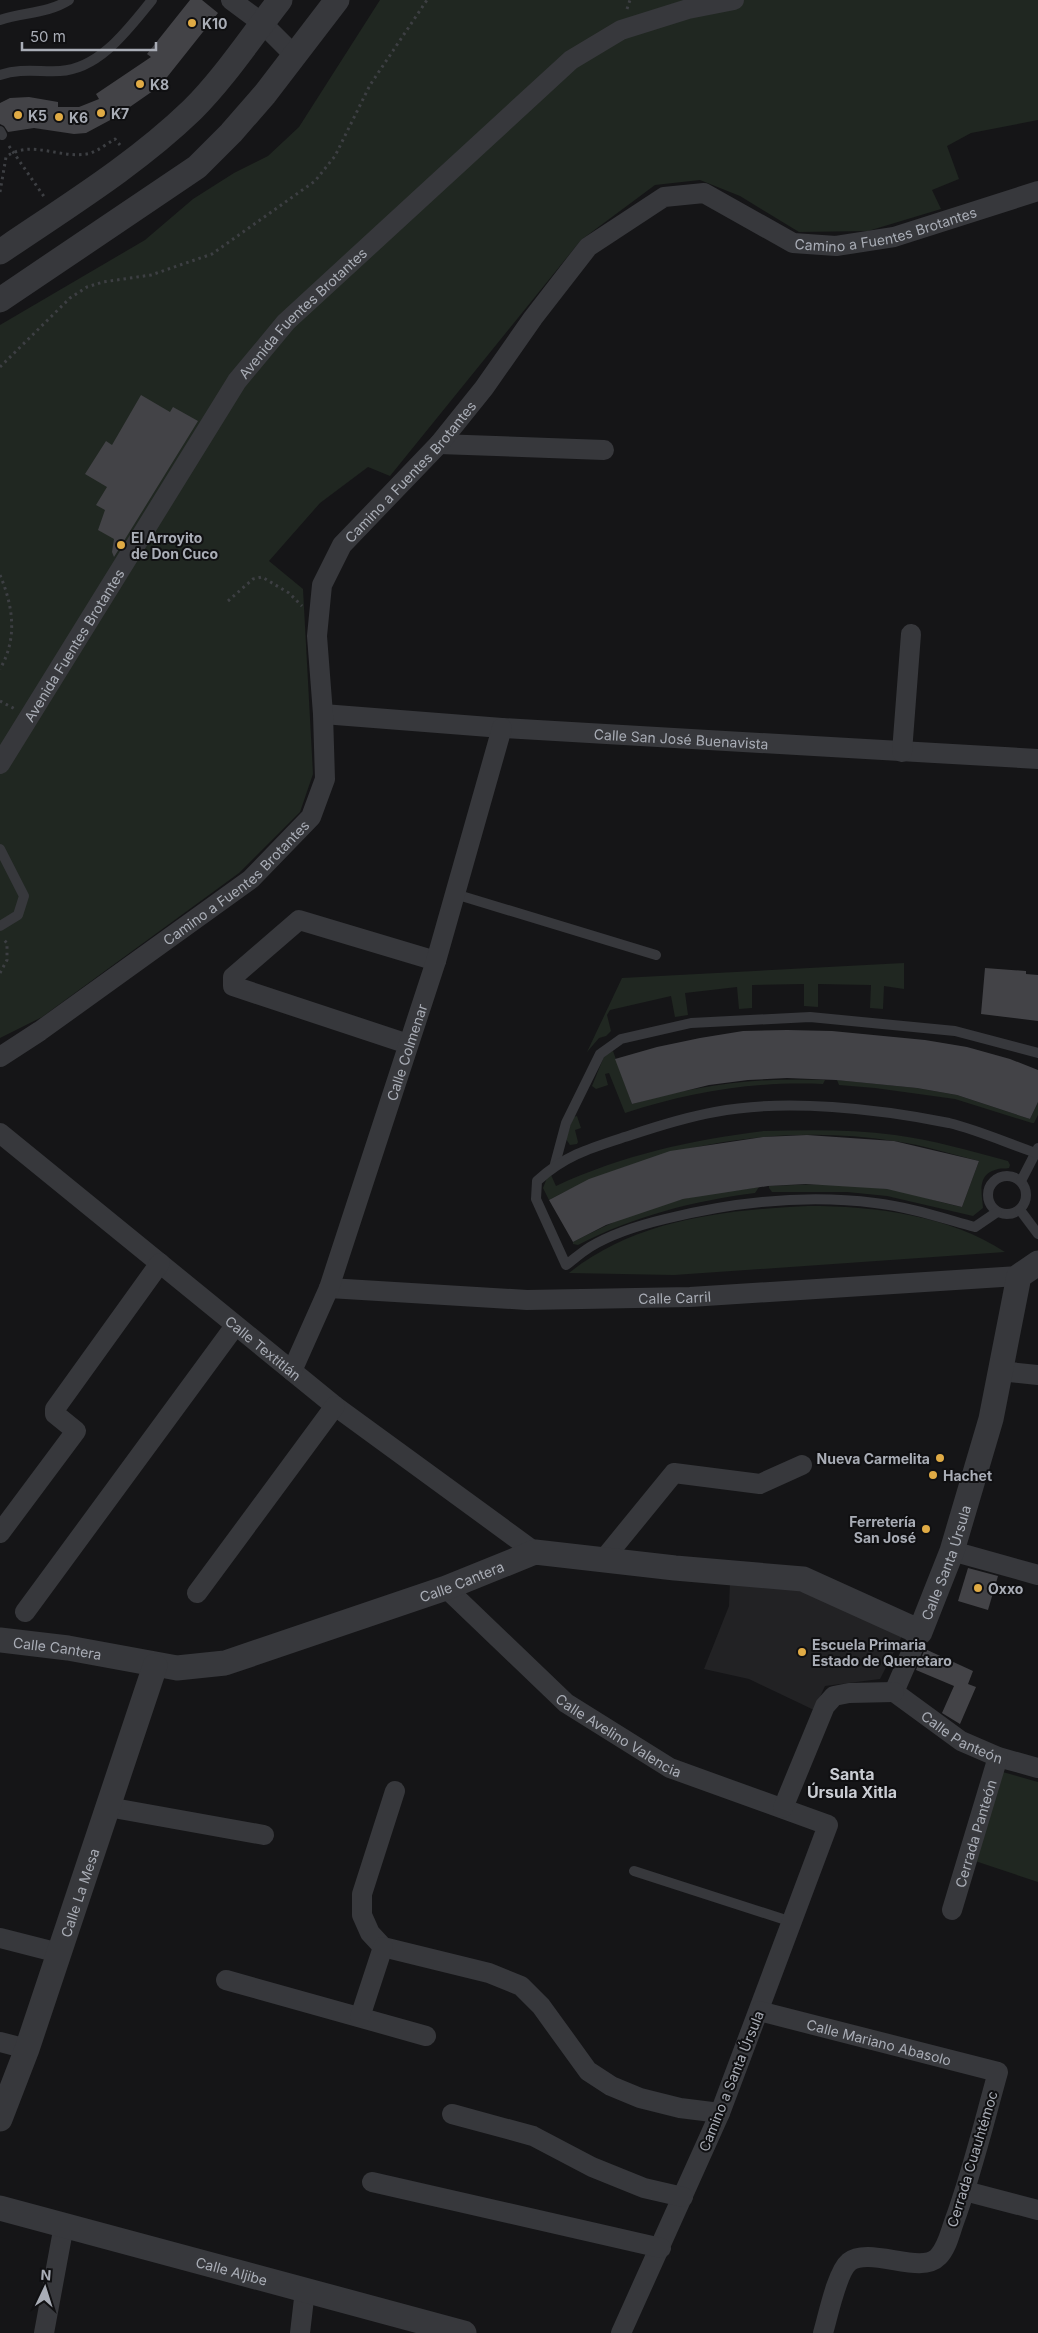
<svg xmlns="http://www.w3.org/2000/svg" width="1038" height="2333" font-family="Inter,sans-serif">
  <rect width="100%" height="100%" fill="#151517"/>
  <path fill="#222224" d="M 730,1582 L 804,1586 L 902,1636 L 880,1679 L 825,1686 L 814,1710 L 749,1679 L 704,1669 L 729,1606 Z"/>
  <g fill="#202721">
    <path d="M 380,0 L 1038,0 L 1038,120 L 971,133 L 947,146 L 959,179 L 932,190 L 941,209 L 868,231 L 799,232 L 740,196 L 700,180 L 655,185 L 581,240 L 390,476 L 368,467 L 320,503 L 269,561 L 303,589 L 313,774 L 300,812 L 239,873 L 42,1017 L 0,1038 L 0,325 L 145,240 L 193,199 L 234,173 L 268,156 L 299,127 Z"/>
    <path d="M 904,963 L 904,989 L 884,986 L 883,1009 L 870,1008 L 871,985 L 818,984 L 818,1007 L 804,1006 L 804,984 L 752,985 L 752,1008 L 739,1009 L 737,987 L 685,993 L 688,1015 L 675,1017 L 671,996 L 610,1010 L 607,1015 L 611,1031 L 606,1036 L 599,1038 L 587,1052 L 622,978 Z"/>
    <path d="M 613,1051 L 632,1104 C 698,1085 757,1077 825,1080 L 823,1084 C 753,1081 690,1092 625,1113 L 609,1073 L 605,1074 L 608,1085 L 596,1089 L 592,1086 L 605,1054 Z"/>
    <path d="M 837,1080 L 917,1088 L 957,1095 L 1030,1119 L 1038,1102 L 1038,1115 L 1034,1123 L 1032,1123 L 955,1099 L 875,1088 L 839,1085 Z"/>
    <path d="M 577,1116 L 581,1128 L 575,1130 L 578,1142 L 577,1144 L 570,1145 L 566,1139 L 573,1117 Z"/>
    <path d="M 764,1131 C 808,1130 852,1129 895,1135 C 933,1140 971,1151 1008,1161 L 1010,1165 L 1009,1168 C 1005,1169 1002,1168 998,1169 C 976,1174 982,1193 983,1208 L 973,1216 L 887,1196 L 847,1192 L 772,1192 L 769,1188 L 769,1186 C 808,1184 848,1183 888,1189 C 913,1193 938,1202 962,1207 L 979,1161 C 951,1154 923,1145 894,1141 C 777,1123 655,1145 549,1200 L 543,1188 L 547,1178 L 551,1175 L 556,1186 C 623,1155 691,1140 764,1131 Z"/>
    <path d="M 759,1187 L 755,1193 C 693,1201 634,1216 578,1245 L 573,1244 L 573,1242 C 608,1224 645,1207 683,1199 C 708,1193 734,1191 759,1187 Z"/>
    <path d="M 808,1206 C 874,1206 949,1215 1005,1252 L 674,1275 L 569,1273 C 636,1219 726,1210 808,1206 Z"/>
    <path d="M 999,1771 L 1038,1782 L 1038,1882 L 975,1861 Z"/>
  </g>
  <g fill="#434347">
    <path d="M 190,0 L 202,0 L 218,13 L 160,86 L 114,118 L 86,133 L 74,134 L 34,128 L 8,132 L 4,126 L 0,124 L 0,103 L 10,98 L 29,97 L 58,102 L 58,107 L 79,107 L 99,99 L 96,94 L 151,57 L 147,54 Z"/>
    <path d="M 141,395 L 170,412 L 173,407 L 198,421 L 114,557 L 112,552 L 114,539 L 98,530 L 105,510 L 96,505 L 107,487 L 85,474 L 106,441 L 112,445 Z"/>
    <path d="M 985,968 L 1026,971 L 1026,974 L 1038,975 L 1038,1021 L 981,1014 Z"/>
    <path d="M 787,1030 L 832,1031 L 925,1040 L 967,1047 L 1010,1059 L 1038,1070 L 1038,1102 L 1030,1119 L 957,1095 L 917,1088 L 836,1080 L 787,1078 L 748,1080 L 709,1085 L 632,1104 L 615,1059 L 657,1047 L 700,1038 L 743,1031 Z"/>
    <path d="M 807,1135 L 894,1141 L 979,1161 L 962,1207 L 887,1189 L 806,1184 L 768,1186 L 683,1199 L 606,1225 L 573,1242 L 549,1200 L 589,1179 L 670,1151 L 763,1137 Z"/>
    <path d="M 968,1568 L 998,1576 L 988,1610 L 958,1601 Z"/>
    <path d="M 925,1649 L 973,1671 L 968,1684 L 976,1687 L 960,1724 L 942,1713 L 954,1686 L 916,1670 Z"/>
  </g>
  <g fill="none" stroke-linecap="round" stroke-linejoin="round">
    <g stroke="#3d3f43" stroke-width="3" stroke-dasharray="2.5 4" stroke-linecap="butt">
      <path d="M 627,9 L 630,0"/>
      <path d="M 9,146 L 45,198"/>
      <path d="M 0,192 L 6,157 C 31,138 63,161 91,153 C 99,150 108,143 115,139 L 120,145"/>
      <path d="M 0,367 L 70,298 L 87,287 L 103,282 L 151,275 L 212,254 L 315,181 L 335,156 L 370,85 L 427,0"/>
      <path d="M 0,575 C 13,606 18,638 0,669"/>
      <path d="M 228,601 L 253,579 L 262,577 L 289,593 L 302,606"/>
      <path d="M 0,701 L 15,709"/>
      <path d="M 0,973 L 7,960 L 7,943 L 2,938"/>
    </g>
    <g stroke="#37383c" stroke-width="10">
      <path d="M 0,20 C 23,12 47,14 69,0"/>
      <path d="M 0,75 C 20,68 39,72 60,71 C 100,69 129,28 152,0"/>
      <path d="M 0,131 L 2,135"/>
      <path d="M 0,849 L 24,896 L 18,915 L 0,926"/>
      <path d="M 455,894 L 656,955"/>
      <path d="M 555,1164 L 566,1123 L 600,1054 L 621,1039 L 691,1023 L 810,1017 L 955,1031 L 1038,1053"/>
      <circle cx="1007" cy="1195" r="19"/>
      <path d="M 1021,1181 L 1038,1148"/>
      <path d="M 1020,1210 L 1038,1234"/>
      <path d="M 997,1212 L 975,1227 C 942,1218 909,1207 875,1203 C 805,1194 734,1202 665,1219 C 640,1225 613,1233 590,1247 C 582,1252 574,1259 566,1265 L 536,1199 L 537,1181 C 566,1154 594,1147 631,1135 C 658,1126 687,1117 715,1112 C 785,1098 880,1109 949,1123 C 978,1130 1007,1143 1036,1153"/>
      <path d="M 634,1871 L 792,1922"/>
    </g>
    <g stroke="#37383c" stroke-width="20">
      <path d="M 231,0 L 262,23 L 295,56"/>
      <path d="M 439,444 L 604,450"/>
      <path id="s1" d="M 323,714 L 502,728 L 1038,759"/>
      <path d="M 902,752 L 911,634"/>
      <path id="s2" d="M 0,764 L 237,381 L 286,322 L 571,60 L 621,30 L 688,9 L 734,0"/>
      <path d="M 408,1044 L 233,986 L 233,977 L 299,920 L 436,961"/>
      <path id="s3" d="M 0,1057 L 40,1031 L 251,879 L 311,817 L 325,779 L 323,714 L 317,636 L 322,585 L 342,545 L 439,444 L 484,388 L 533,318 L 588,247 L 664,197 L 704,193 L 793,243 L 836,246 L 894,237 L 1038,191"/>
      <path id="s4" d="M 0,1133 L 335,1406 L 535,1552"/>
      <path id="s5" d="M 329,1288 L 527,1300 L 690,1297 L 1019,1276"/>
      <path id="s6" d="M 292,1371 L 329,1288 L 436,961 L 502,728"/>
      <path d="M 1000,1371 L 1038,1375"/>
      <path d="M 0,1533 L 76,1431 L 55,1414 L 55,1409 L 160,1263"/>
      <path d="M 952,1551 L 1038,1575"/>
      <path d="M 603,1560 L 674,1473 L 760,1484 L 802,1465"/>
      <path id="s7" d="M 446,1588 L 566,1703 L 670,1768 L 828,1825 L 720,2113 L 621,2333"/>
      <path d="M 197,1593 L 335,1406"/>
      <path d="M 25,1612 L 235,1326"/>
      <path id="s8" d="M 894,1692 L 961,1741 L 998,1757 L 1038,1768"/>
      <path d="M 894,1692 L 920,1632"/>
      <path d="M 395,1791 L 362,1894 L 362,1915 L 370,1933 L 383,1947 L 489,1973 L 521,1986 L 541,2006 L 588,2071 L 611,2086 L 640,2098 L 680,2108 L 720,2113"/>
      <path d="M 108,1807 L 264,1835"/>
      <path d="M 783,1808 L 825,1706 L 834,1696 L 849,1693 L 894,1692"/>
      <path id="s9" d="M 952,1910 L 998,1757"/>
      <path d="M 0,1938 L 59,1953"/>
      <path d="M 226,1980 L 426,2036"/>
      <path id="s10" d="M 759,2011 L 998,2072 C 984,2122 972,2173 954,2222 C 950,2233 947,2248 938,2257 C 921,2275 869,2246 849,2262 C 837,2272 828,2316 823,2333"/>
      <path d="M 360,2017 L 383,1947"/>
      <path d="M 0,2042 L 27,2049"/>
      <path d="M 452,2114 L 533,2136 L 592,2167 L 644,2188 L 683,2197"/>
      <path d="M 372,2182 L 661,2248"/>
      <path d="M 965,2191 L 1038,2210"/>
      <path d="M 44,2333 L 64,2225"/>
      <path d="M 300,2333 L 305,2290"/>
    </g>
    <g stroke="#37383c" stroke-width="25">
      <path d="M 0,252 C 66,207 135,165 192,110 C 225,77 251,37 280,0"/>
      <path d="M 0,300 L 197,167 L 231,133 L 265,94 L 337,0"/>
      <path id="s11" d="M 0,1640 L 68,1648 L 177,1668 L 225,1663 L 446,1588 L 535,1552 L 675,1568 L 803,1579 L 920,1632 L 952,1551 L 991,1419 L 1019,1276 L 1038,1263"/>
      <path id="s12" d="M 0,2119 L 27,2049 L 155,1666"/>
      <path id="s13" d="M 0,2208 L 464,2333"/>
    </g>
  </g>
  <g fill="#e0ab45" stroke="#101012" stroke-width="2">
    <circle cx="192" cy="23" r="5"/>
    <circle cx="140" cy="84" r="5"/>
    <circle cx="101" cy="113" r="5"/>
    <circle cx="18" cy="115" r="5"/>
    <circle cx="59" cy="117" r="5"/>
    <circle cx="121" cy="545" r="5"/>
    <circle cx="940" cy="1458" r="5"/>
    <circle cx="933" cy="1475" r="5"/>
    <circle cx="926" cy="1529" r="5"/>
    <circle cx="978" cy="1588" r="5"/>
    <circle cx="802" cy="1652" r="5"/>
  </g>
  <g text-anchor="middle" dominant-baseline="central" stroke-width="4" stroke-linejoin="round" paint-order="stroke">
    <g font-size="14" font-weight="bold" fill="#a9adb6" stroke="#101012" text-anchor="start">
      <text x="202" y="23">K10</text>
      <text x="150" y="84">K8</text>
      <text x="111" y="113">K7</text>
      <text x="28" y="115">K5</text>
      <text x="69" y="117">K6</text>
      <text x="131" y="537">El Arroyito<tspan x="131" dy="16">de Don Cuco</tspan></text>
      <text x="930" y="1458" text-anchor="end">Nueva Carmelita</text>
      <text x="943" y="1475">Hachet</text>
      <text x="916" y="1521" text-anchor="end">Ferretería<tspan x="916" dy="16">San José</tspan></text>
      <text x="988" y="1588">Oxxo</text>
      <text x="812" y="1644">Escuela Primaria<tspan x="812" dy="16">Estado de Queretaro</tspan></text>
    </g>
    <g font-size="14" fill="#a9adb6" stroke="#101012">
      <text stroke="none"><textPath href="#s3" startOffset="1389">Camino a Fuentes Brotantes</textPath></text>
      <text stroke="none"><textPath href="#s2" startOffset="545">Avenida Fuentes Brotantes</textPath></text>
      <text stroke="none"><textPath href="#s3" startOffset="774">Camino a Fuentes Brotantes</textPath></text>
      <text stroke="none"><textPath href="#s2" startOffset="140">Avenida Fuentes Brotantes</textPath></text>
      <text stroke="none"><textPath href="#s1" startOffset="359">Calle San José Buenavista</textPath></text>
      <text stroke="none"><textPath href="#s3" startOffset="294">Camino a Fuentes Brotantes</textPath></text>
      <text stroke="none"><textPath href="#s6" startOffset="339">Calle Colmenar</textPath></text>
      <text stroke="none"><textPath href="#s5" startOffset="346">Calle Carril</textPath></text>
      <text stroke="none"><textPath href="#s4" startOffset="340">Calle Textitlán</textPath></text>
      <text stroke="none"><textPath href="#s11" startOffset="1029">Calle Santa Úrsula</textPath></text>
      <text stroke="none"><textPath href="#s11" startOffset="478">Calle Cantera</textPath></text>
      <text stroke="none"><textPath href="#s11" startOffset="58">Calle Cantera</textPath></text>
      <text stroke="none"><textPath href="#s7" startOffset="228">Calle Avelino Valencia</textPath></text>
      <text stroke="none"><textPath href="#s8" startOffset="82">Calle Panteón</textPath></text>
      <text stroke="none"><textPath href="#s9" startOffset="80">Cerrada Panteón</textPath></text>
      <text stroke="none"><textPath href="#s12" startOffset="240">Calle La Mesa</textPath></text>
      <text stroke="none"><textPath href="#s10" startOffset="124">Calle Mariano Abasolo</textPath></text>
      <text transform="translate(731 2081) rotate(-68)">Camino a Santa Úrsula</text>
      <text transform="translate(972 2159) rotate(-73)">Cerrada Cuauhtémoc</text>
      <text stroke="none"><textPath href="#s13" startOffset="240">Calle Aljibe</textPath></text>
    </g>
    <g font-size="16" font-weight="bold" fill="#c9ccd2" stroke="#101012">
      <text x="852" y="1774">Santa<tspan x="852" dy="18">Úrsula Xitla</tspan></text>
    </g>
  </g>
  <g transform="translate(45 2288) rotate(4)" stroke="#101012" stroke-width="4" paint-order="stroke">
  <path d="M0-4L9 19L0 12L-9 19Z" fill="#a9adb6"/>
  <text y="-8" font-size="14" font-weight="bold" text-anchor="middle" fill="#a9adb6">N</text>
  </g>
  <path d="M22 42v8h134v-8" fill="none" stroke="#a9adb6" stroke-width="2.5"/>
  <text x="30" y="42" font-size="15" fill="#a9adb6" stroke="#101012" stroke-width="4" paint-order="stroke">50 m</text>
</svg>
